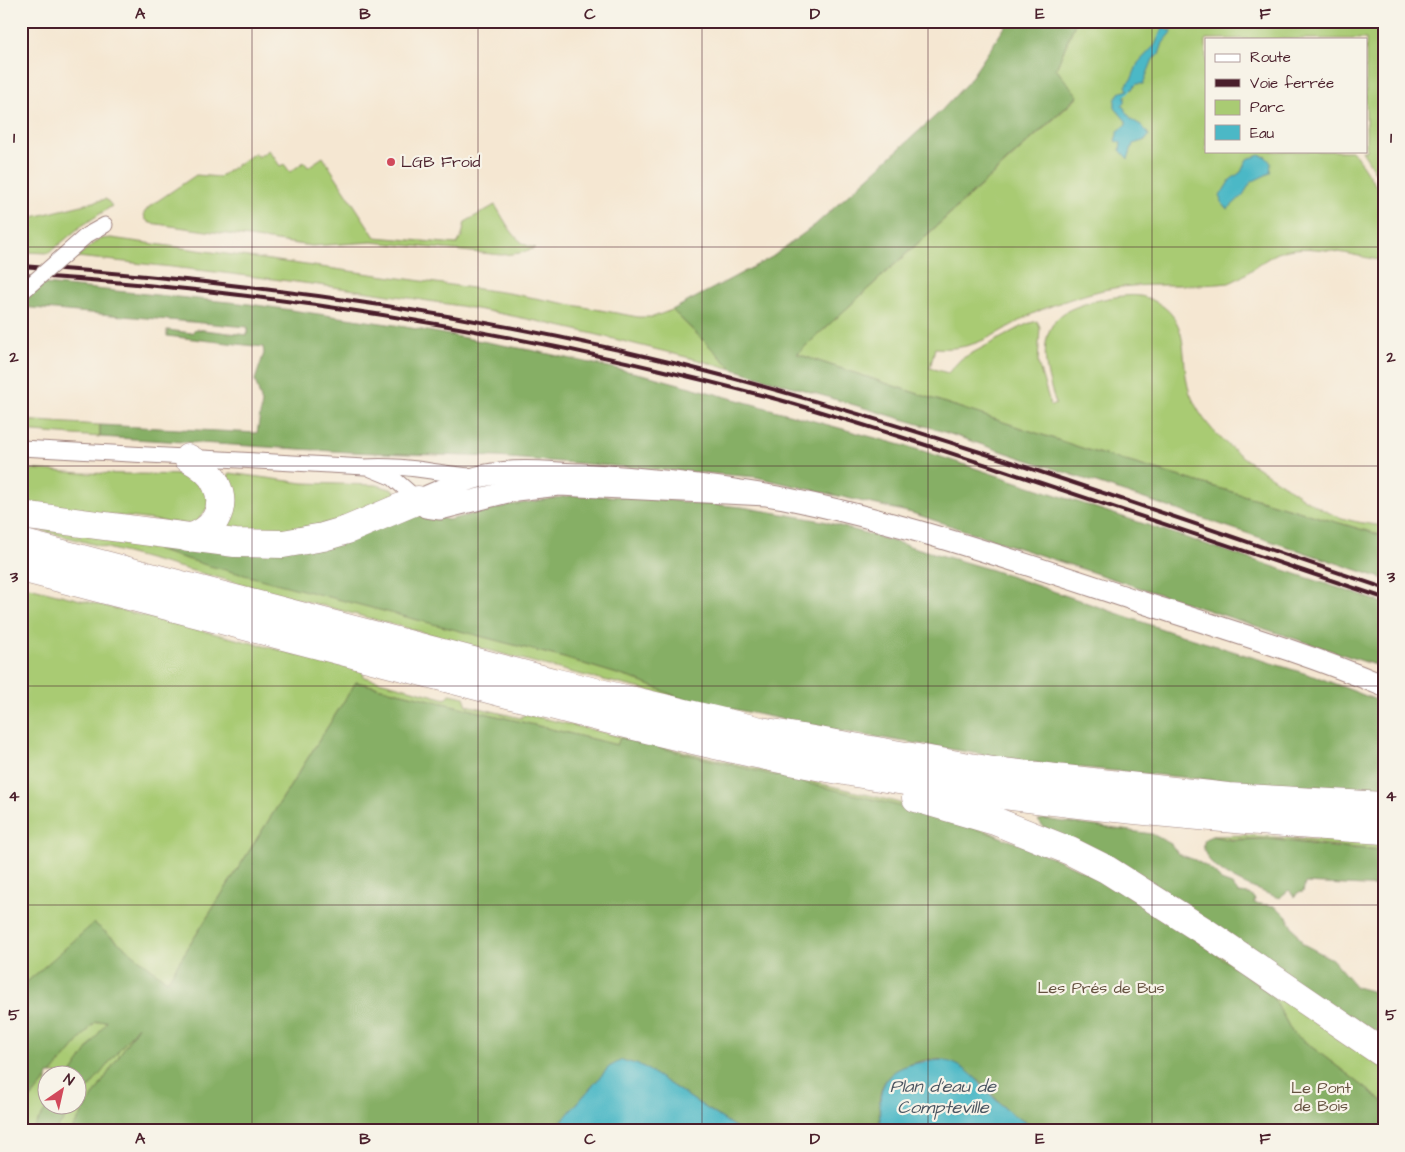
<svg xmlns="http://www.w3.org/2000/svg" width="1405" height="1152" font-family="'Architects Daughter',sans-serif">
  <rect width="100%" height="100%" fill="#f7f3e8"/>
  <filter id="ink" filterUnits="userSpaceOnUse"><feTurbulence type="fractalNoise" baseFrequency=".02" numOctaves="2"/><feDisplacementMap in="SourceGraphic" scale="10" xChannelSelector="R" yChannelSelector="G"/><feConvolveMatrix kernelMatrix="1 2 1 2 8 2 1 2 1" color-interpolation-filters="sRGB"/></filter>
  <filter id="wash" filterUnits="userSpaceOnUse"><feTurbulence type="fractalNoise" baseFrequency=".0096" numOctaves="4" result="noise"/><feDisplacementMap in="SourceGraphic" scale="20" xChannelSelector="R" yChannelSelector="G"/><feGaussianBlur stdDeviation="1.12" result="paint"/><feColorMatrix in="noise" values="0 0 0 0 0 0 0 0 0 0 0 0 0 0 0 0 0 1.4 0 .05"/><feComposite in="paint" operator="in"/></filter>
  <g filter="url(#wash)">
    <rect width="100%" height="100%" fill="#f5e7d2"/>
    <g fill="#a9cb73" stroke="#7a754f">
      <path d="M 1076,21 L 1384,21 L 1384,186 L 1362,151 L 1366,151 L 1366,39 L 1206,39 L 1206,151 L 1353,151 L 1384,198 L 1384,261 C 1354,256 1306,241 1278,253 C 1260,261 1247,276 1229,283 C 1187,288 1144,281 1103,290 C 1082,295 1060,302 1041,310 C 1002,327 980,352 935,348 L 930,368 L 948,373 L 961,359 L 1027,324 L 1037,321 L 1040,327 L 1038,363 L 1051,406 L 1056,404 C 1049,382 1041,357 1048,334 C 1051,326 1056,318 1064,313 C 1078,303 1123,293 1140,296 C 1148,297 1157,302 1164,307 C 1193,330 1178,368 1192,398 C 1209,437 1247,461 1281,483 C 1300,496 1318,509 1339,517 C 1354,522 1368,524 1384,526 L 1384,536 L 1091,451 L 797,354 L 1078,97 L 1056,69 Z"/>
      <path d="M 269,150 L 280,166 L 284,164 L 290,172 L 304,162 L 308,167 L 323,157 L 375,237 L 457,244 L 462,236 L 465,222 L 495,205 C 505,220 515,245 535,248 L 521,253 L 502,255 L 372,242 L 312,246 L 150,223 L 145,219 L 144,213 L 150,206 L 196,175 L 219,177 L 255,153 L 258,157 Z"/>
      <path d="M 106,199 L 112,206 L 80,227 L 49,253 L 21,252 L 21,220 Z"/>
      <path d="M 111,238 L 508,293 L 638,317 L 653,317 L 672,310 L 733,369 C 643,346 552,322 460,306 C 333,285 205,270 77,257 L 99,239 Z"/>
      <path d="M 21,420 L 100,425 L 100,437 L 21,431 Z"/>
      <path d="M 29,469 L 80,473 L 192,475 L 202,481 L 210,504 L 195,525 L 21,504 L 21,471 Z"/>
      <path d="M 230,473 L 303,483 L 377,485 L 394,490 L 399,499 L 356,515 L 298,531 L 225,530 L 229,489 L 228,476 Z"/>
      <path d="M 29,527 L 160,540 L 158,550 L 165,553 L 564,658 L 634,679 L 680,698 L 574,673 Z"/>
      <path d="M 21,585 L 363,671 L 364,677 L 446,699 L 450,694 L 464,697 L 467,705 L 520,718 L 525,714 L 873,796 L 970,822 L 1188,932 L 1384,1068 L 1384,1102 L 1292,1032 L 1274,999 L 963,824 L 879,801 L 620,738 L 617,745 L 356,682 L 167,981 L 94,924 L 21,987 Z"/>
      <path d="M 1246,835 L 1384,844 L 1384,850 C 1346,848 1308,842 1271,839 C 1251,837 1232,842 1212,836 Z"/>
      <path d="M 142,1020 L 71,1131 L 55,1131 Z"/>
      <path d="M 108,1021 L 71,1074 L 51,1074 L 95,1022 Z"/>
      <path d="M 47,1079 L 48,1104 L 50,1105 L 31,1131 L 21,1131 L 21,1110 Z"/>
    </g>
    <g fill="#86af65" stroke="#686748">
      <path d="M 1009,21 L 1076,21 L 1056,69 L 1078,96 L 797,354 L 1091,451 L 1384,536 L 1384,579 L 932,428 L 733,369 L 672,310 L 772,257 L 815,225 L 941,111 L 968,82 Z"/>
      <path d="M 44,284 L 249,304 L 395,325 L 535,351 L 650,376 L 923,451 L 1384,603 L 1384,668 L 912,513 L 756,477 L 496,457 L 349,452 L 100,437 L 100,425 L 257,433 L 262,403 L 255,380 L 264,353 L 263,347 L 167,336 L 167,330 L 192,333 L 195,329 L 247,335 L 248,327 L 21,307 L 21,303 Z"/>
      <path d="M 575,495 L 633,497 L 742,507 L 823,521 L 992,570 L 1171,632 L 1320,678 L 1384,703 L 1384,791 L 1233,782 L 1042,764 L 839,731 L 680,698 L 634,679 L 564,658 L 206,565 L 158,550 L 153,544 L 183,545 L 414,511 L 448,520 L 511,505 Z"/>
      <path d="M 356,682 L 617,745 L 620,738 C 686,754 752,770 819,786 C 910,808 1000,831 1085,872 C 1145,900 1207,949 1263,987 L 1274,999 L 1292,1032 L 1384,1102 L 1384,1131 L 1045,1131 C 1035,1126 1024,1122 1014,1116 C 1001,1107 993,1094 982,1083 C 976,1078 951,1062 942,1060 C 931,1057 912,1063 901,1068 C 875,1079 878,1107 881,1131 L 741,1131 L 642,1066 L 609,1067 L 553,1131 L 71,1131 L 138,1026 L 78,1102 L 78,1074 L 71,1074 L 107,1021 L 95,1022 L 51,1074 L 48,1074 L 47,1079 L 21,1110 L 21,987 L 94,923 L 167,981 Z"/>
      <path d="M 1043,819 L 1152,834 L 1171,844 L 1178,854 L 1195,860 L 1209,868 L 1216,874 L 1221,881 L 1232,885 L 1238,893 L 1249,894 L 1255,899 L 1254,903 L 1274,906 L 1280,910 L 1287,917 L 1303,944 L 1332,959 L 1356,987 L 1371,991 L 1383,1001 L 1384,1039 L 1044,827 L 1038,821 Z"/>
      <path d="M 1212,836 L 1231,840 L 1268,839 L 1334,847 L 1384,850 L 1384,887 L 1305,883 L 1303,892 L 1297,893 L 1295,897 L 1289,890 L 1279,898 C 1258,890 1194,869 1205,839 Z"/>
      <path d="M 50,1104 L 76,1105 L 55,1131 L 31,1131 Z"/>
    </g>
    <g fill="#4bb8c6" stroke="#4a6c78">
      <path d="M 1164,25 L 1167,30 L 1173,31 L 1163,43 L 1159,55 L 1153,59 L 1143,84 L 1137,84 L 1125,96 L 1125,102 L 1122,105 L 1132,120 L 1141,125 L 1149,135 L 1146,140 L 1133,144 L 1128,159 L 1120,150 L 1121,143 L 1115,141 L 1118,131 L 1126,125 L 1126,121 L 1115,108 L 1115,100 L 1119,93 L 1128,90 L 1126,86 L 1132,78 L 1138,63 L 1155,45 Z"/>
      <path d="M 1260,155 L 1266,157 L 1271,163 L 1270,173 L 1251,182 L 1243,195 L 1228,209 L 1226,208 L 1221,202 L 1220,196 L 1230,180 L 1241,172 L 1247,159 Z"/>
      <path d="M 622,1060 L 642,1066 L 741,1131 L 553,1131 L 609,1067 Z"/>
      <path d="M 942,1060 C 976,1066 987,1098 1014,1115 C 1023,1122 1035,1126 1045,1131 L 881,1131 C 875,1076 888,1064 942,1060 Z"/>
    </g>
  </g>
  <g filter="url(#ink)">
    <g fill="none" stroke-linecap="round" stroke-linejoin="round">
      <g stroke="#a0837e" stroke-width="17">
        <g id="street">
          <path d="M 87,235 L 105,225"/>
          <path d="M 21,448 L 365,467 C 401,464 435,473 471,476"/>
          <path d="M 371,469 L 393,478 L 418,500"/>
        </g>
      </g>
      <g stroke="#a0837e" stroke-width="23">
        <path id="secondary" d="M 767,495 L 559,485 L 516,490 L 440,509 L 426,507 L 418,500 C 442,490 466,478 493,474 C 521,469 552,473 580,474 C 649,478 716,486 784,498 C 907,523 1025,564 1144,603 C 1224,629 1306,653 1384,686"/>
      </g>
      <g stroke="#a0837e" stroke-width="29">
        <g id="highway">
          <path d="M 188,458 C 199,464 211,472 216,484 C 228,509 213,532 188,538"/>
          <path d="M 21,515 L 235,543 L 283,544 L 323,537 L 347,530 L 418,500"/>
          <path d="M 21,543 L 553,682 L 761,731 L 993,771 L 1228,797 L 1384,806"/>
          <path d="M 21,568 C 168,606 315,644 461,682 C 574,711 687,741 801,763 C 994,800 1188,817 1384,830"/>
          <path d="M 916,798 L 995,821 L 1070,851 L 1106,869 L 1204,931 L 1384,1054"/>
        </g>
      </g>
      <use href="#street" stroke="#fff" stroke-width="15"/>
      <use href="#secondary" stroke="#fff" stroke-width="21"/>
      <use href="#highway" stroke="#fff" stroke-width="28"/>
      <g stroke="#4a1f2b" stroke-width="4">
        <path d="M 21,266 C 261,282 500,316 732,378 C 952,437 1168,516 1384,588"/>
        <path d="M 21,275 C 278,291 531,333 780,400 C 855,421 928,446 1002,470 C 1129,512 1257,555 1384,598"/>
      </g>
      <g stroke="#a0837e" stroke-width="17" stroke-linecap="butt">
        <path id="street-bridge" d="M 21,293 L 87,235"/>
      </g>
      <use href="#street-bridge" stroke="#fff" stroke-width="15"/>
    </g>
  </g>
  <path fill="none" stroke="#4a1f2b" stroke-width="1" stroke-opacity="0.55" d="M 252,21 L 252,1131M 478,21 L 478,1131M 702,21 L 702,1131M 928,21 L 928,1131M 1152,21 L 1152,1131M 21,247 L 1384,247M 21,466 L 1384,466M 21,686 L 1384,686M 21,905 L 1384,905"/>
  <circle fill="#d1495b" stroke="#f7f3e8" stroke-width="2" cx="391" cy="162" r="5"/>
  <g text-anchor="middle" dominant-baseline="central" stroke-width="4.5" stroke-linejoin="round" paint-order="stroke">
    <g font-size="16" fill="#4a1f2b" stroke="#f7f3e8" text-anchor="start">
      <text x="401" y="162">LGB Froid</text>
    </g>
    <g font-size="16" fill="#665341" stroke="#f7f3e8">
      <text x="1101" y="988">Les Prés de Bus</text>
      <text x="1321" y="1088">Le Pont<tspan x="1321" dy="18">de Bois</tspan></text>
    </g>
    <g font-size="18" font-style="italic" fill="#4a5561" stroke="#f7f3e8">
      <text x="943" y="1086">Plan d'eau de<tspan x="943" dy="21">Compteville</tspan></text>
    </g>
  </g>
  <rect width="1405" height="1152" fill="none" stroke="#f7f3e8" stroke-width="55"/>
  <rect x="1205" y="38" width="162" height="115" fill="#f7f3e8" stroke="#b29e9c"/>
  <rect x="1215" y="54" width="25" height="8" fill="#ffffff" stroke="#b29e9c"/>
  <text x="1250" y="62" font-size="15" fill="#4a1f2b">Route</text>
  <rect x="1215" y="79" width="25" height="8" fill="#4a1f2b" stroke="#b29e9c"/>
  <text x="1250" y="88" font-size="15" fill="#4a1f2b">Voie ferrée</text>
  <rect x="1215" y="100" width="25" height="15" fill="#a9cb73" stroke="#b29e9c"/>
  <text x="1250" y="112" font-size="15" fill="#4a1f2b">Parc</text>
  <rect x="1215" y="125" width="25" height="15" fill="#4bb8c6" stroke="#b29e9c"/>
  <text x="1250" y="138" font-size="15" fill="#4a1f2b">Eau</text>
  <g transform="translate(62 1090) rotate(34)"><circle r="24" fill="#f7f3e8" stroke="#b29e9c"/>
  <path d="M0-4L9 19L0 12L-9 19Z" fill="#d1495b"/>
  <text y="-8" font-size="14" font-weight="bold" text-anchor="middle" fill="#4a1f2b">N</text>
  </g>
  <rect x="28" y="28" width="1350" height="1096" fill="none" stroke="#4a1f2b" stroke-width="2"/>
  <g font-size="16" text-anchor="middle" font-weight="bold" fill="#4a1f2b">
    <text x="140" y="19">A</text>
    <text x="365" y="19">B</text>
    <text x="590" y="19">C</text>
    <text x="815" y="19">D</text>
    <text x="1040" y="19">E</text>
    <text x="1265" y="19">F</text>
    <text x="14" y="143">1</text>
    <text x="1391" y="143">1</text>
    <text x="14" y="362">2</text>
    <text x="1391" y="362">2</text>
    <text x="14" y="582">3</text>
    <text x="1391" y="582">3</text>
    <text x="14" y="801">4</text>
    <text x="1391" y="801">4</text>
    <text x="14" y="1020">5</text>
    <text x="1391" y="1020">5</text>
    <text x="140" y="1144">A</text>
    <text x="365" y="1144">B</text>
    <text x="590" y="1144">C</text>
    <text x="815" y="1144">D</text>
    <text x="1040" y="1144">E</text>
    <text x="1265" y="1144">F</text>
  </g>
</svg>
